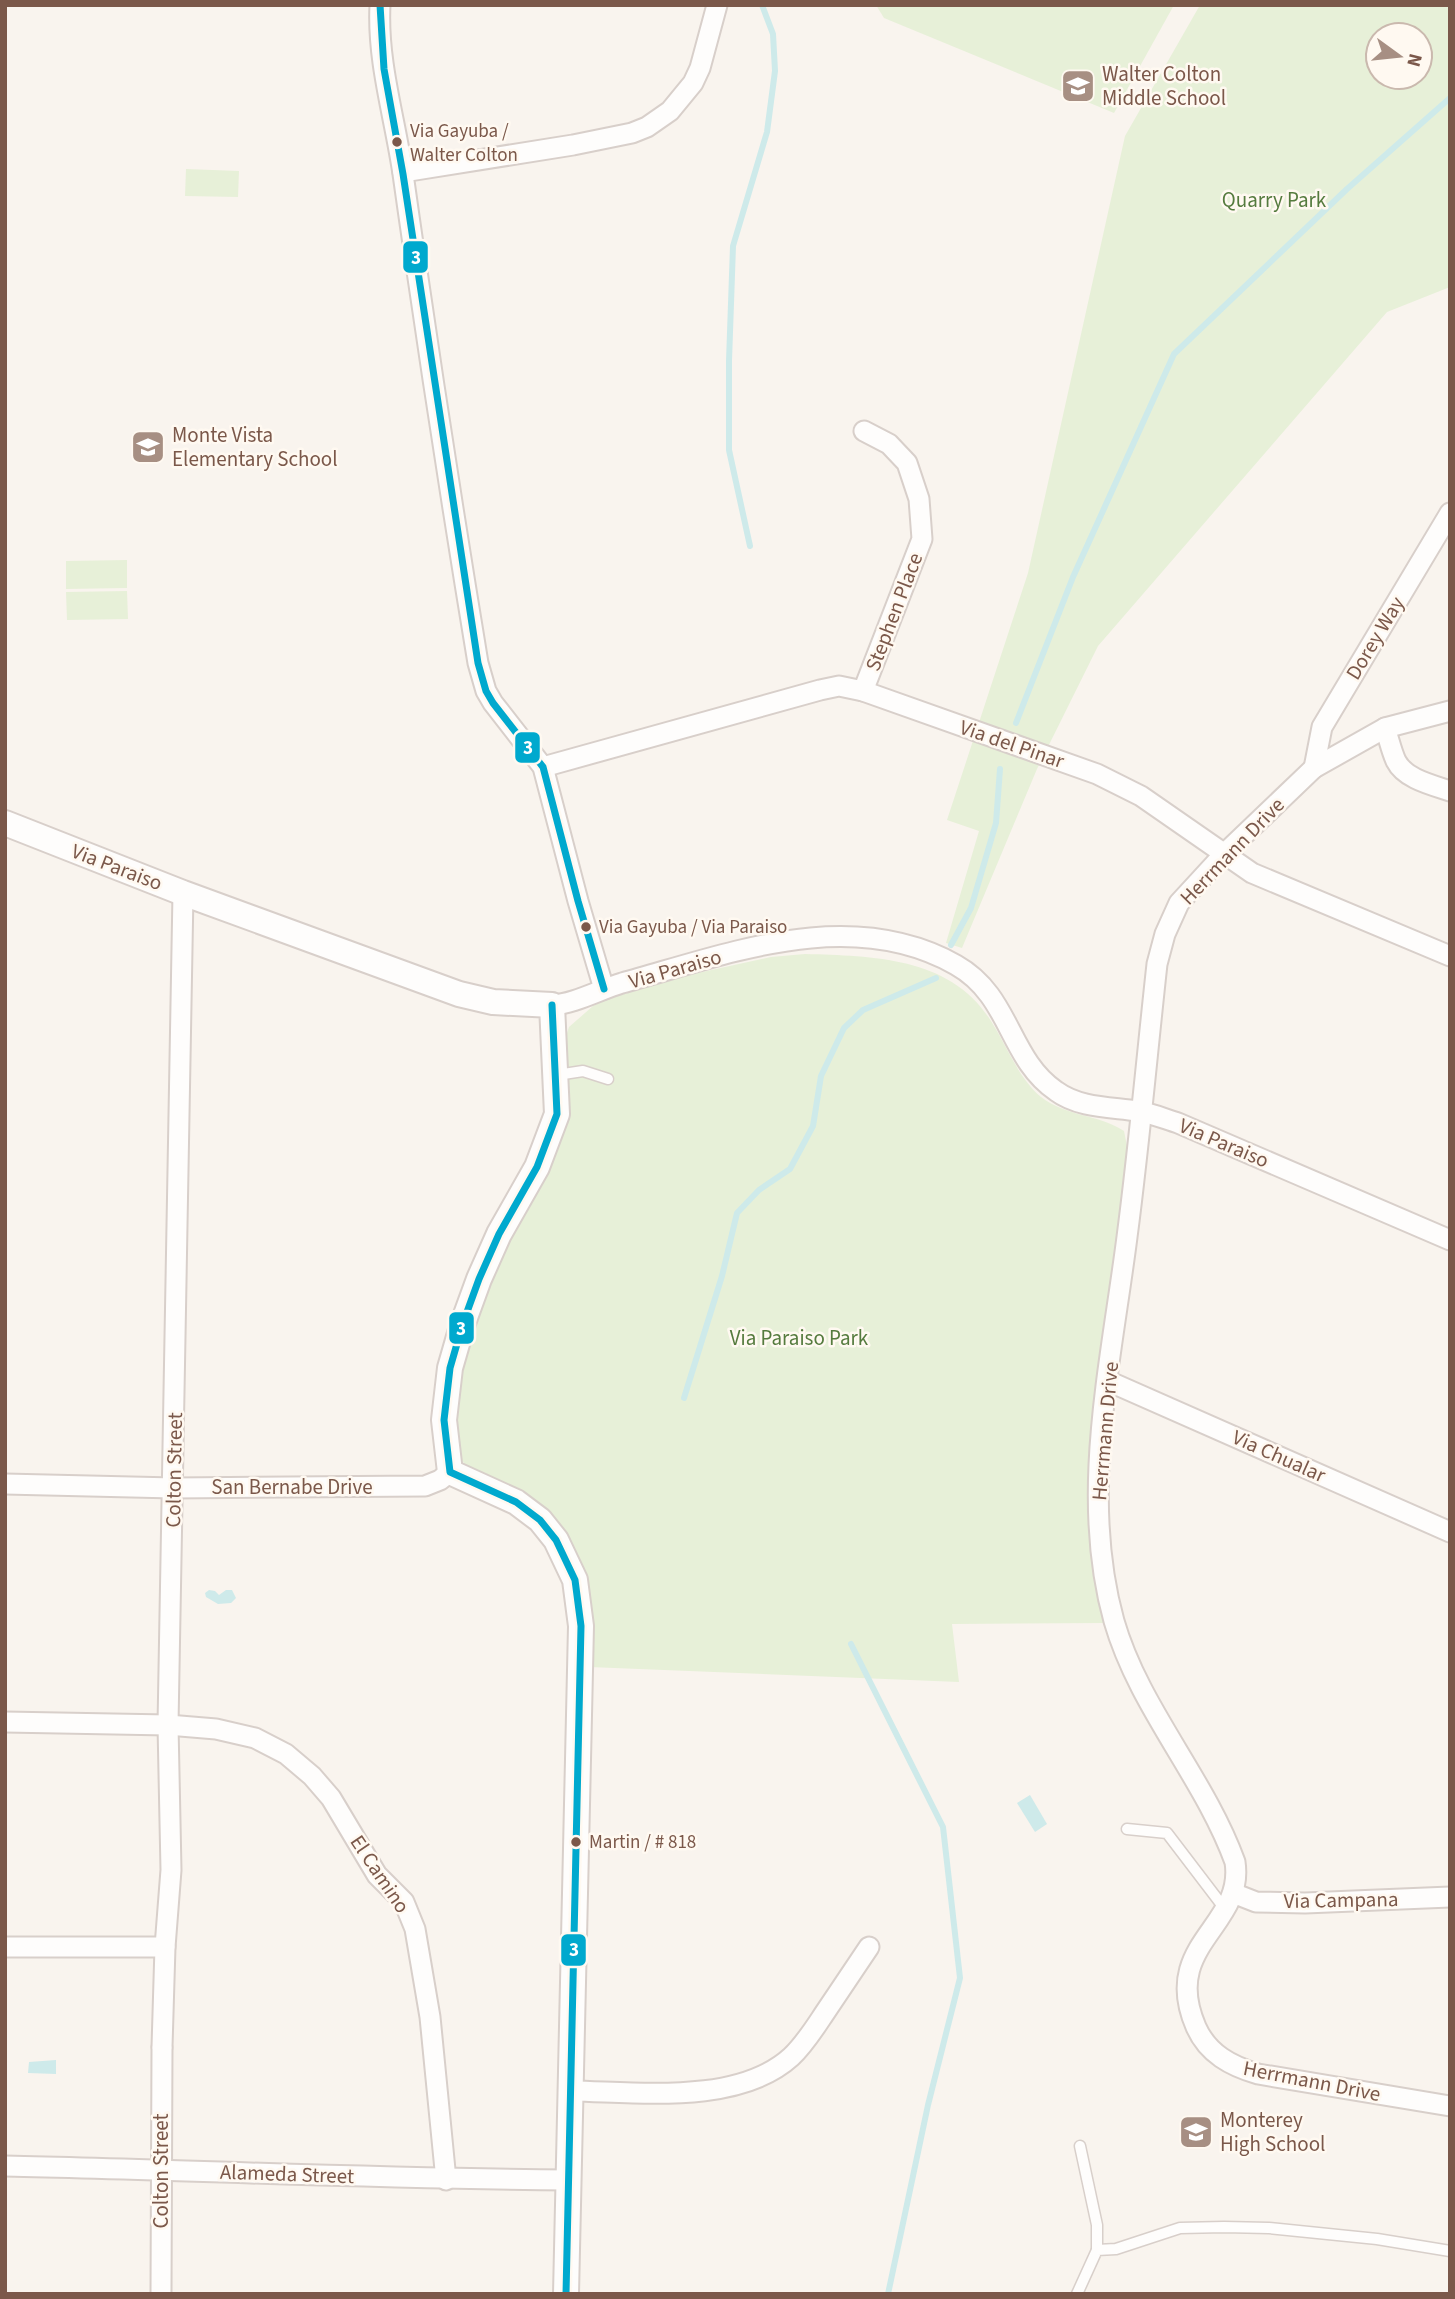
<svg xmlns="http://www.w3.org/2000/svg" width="1455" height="2299" font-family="'Source Sans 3',sans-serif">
  <rect width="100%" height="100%" fill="#f9f4ee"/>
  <g fill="#e7f0d8" fill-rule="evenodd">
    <path d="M 876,5 L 1174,5 L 1114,113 L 884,18 Z"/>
    <path d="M 1200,5 L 1450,5 L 1450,287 L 1387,312 L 1098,646 L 1037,769 L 962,948 L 946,943 L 979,831 L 947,820 L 1028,573 L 1125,136 ZM 1378,35 L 1420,35 L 1420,77 L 1378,77 Z"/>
    <path d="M 186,169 L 239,171 L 238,197 L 185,196 Z"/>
    <path d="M 127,560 L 127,588 L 66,589 L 66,561 Z"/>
    <path d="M 127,591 L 128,619 L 67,620 L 66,592 Z"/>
    <path d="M 805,954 C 874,956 951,957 991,1021 C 1007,1046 1018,1078 1041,1097 C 1067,1117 1098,1114 1124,1131 L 1127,1146 L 1126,1171 C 1118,1237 1111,1302 1103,1368 C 1092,1458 1080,1533 1105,1623 L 952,1624 L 959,1682 L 589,1667 L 586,1593 L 578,1554 L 564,1531 L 467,1467 L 457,1454 L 454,1434 L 461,1359 L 510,1229 L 565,1126 L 569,1107 L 565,1039 L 569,1027 L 593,1006 L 607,999 L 693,974 L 771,957 Z"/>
  </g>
  <g fill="#ceeaea">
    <path d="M 209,1590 L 215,1591 L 219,1595 L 226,1590 L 232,1590 L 236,1598 L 231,1603 L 218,1604 L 206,1597 L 205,1593 Z"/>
    <path d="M 1030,1795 L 1047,1824 L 1035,1832 L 1017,1803 Z"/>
    <path d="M 56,2060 L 56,2074 L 28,2073 L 29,2062 Z"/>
  </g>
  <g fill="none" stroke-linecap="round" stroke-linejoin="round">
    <g stroke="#ceeaea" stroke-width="6">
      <path d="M 750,546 L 729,450 L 729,361 L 733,246 L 767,132 L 775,71 L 773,34 L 762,5"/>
      <path d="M 1016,723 L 1073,577 L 1174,354 L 1347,189 L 1450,98"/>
      <path d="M 951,945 L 971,908 L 996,823 L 1000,769"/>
      <path d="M 684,1398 L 722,1276 L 737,1213 L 759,1190 L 790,1169 L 813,1126 L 821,1076 L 844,1028 L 863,1010 L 936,978"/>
      <path d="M 851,1644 L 943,1827 L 960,1978 L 928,2105 L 888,2294"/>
    </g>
    <g stroke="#d8cfca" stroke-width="13">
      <g id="service">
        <path d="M 557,1075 L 583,1071 L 608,1079"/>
        <path d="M 1127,1829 L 1167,1833 L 1225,1909"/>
        <path d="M 1080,2146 L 1097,2225 L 1097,2250"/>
        <path d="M 1077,2294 L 1097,2250 L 1116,2249 L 1180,2228 L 1224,2227 L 1269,2228 L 1377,2239 L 1450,2251"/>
      </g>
    </g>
    <g stroke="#d8cfca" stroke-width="23">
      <g id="minor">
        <path d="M 380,5 C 377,62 395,118 403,174 C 426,337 451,500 478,663 L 486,691 L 493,703 L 543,767 L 578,901 L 604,989"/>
        <path d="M 403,172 L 573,145 L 632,133 L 647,127 L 670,111 L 693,83 L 700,68 L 717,5"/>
        <path d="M 863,691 L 922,539 L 919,499 L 907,463 L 889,444 L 864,431"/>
        <path d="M 1450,711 L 1385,728 L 1314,768 L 1225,853 L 1179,903 L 1165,934 L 1157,964 C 1147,1055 1139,1146 1127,1237 C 1111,1363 1079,1496 1114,1621 C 1139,1708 1204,1777 1235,1862 C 1245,1927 1160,1944 1196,2027 C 1208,2054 1231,2066 1258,2074 L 1450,2106"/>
        <path d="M 1385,728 C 1389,739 1391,750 1396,761 C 1405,779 1432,785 1450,791"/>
        <path d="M 543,767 L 820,690 L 839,686 L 863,691 L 1097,774 L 1141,796 L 1252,873 L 1450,956"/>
        <path d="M 1314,768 L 1322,727 L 1450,513"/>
        <path d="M 552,1005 C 574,1004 599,990 622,983 C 728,954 850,905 956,965 C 1011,996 1008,1058 1056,1091 C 1079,1108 1110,1107 1137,1111 C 1151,1113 1165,1119 1178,1123 L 1450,1240"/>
        <path d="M 1108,1381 L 1450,1532"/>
        <path d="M 5,1484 L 174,1488 L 425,1486 L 440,1480 L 450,1472"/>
        <path d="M 5,1722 L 168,1725 L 216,1729 L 255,1738 L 286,1754 L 312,1776 L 331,1798 L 377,1875 L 404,1902 L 415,1929 L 430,2017 L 446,2180"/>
        <path d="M 1233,1893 L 1256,1902 L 1305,1903 L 1450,1897"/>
        <path d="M 5,1947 L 165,1947"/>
        <path d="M 162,2047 L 165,1947 L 171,1870 L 168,1725 L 183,893"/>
        <path d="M 572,2091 C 638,2092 738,2105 791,2057 C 804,2045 814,2029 824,2014 C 839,1992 854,1969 869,1947"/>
        <path d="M 5,2166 C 193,2170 381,2179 570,2180"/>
        <path d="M 161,2294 L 162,2048"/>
      </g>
    </g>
    <g stroke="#d8cfca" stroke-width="28">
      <path id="tertiary" d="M 5,823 L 183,893 L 459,994 L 493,1002 L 552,1005 L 557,1114 L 537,1167 L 499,1234 L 479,1279 L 463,1323 L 450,1368 L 444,1420 L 450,1472 L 516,1502 L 540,1520 L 556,1540 L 575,1580 L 581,1626 L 566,2294"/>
    </g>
    <use href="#service" stroke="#fefdfc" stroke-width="10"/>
    <use href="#minor" stroke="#fefdfc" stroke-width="19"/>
    <use href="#tertiary" stroke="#fefdfc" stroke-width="24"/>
    <g stroke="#fff9f1" stroke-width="12">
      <g id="bus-1">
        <path d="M 380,5 L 384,69 L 403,174 L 478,663 L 486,691 L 493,703 L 543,767 L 578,901 L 604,989"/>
        <path d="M 552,1005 L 557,1114 L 537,1167 L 499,1234 L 479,1279 L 463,1323 L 450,1368 L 444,1420 L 450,1472 L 516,1502 L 540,1520 L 556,1540 L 575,1580 L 581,1626 L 566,2294"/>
      </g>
    </g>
    <use href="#bus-1" stroke="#00a9ce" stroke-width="7"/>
  </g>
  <defs>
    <g id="school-square" transform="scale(1.75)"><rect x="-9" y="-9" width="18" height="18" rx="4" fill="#a78f83" stroke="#fff9f1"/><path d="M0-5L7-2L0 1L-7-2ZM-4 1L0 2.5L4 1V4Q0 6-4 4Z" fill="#fff"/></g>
  </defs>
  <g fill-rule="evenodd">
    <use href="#school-square" x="1078" y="86"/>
    <use href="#school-square" x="148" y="447"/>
    <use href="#school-square" x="1196" y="2132"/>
  </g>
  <g fill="#7b584a" stroke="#fff9f1" stroke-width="2.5">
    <circle cx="397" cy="142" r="6"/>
    <circle cx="586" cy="927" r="6"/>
    <circle cx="576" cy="1842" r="6"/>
  </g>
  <g text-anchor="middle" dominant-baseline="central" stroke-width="5" stroke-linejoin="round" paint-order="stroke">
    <g font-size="19" fill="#7b584a" stroke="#fff9f1" text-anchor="start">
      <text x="410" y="131">Via Gayuba /<tspan x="410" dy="24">Walter Colton</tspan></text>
      <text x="599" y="927">Via Gayuba / Via Paraiso</text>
      <text x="589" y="1842">Martin / # 818</text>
    </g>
    <g font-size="21" fill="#7b584a" stroke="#fff9f1" text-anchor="start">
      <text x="1102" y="74">Walter Colton<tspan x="1102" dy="24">Middle School</tspan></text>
      <text x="172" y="435">Monte Vista<tspan x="172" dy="24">Elementary School</tspan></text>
      <text x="1220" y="2120">Monterey<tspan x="1220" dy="24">High School</tspan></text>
    </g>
    <g font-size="21" fill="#557b3e" stroke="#fff9f1">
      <text x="1274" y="200">Quarry Park</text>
      <text x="799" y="1338">Via Paraiso Park</text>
    </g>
    <g font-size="21" fill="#7b584a" stroke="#fff9f1">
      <text transform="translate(894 612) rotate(-69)">Stephen Place</text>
      <text transform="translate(1375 638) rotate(-59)">Dorey Way</text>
      <text transform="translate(1012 744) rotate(19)">Via del Pinar</text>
      <text transform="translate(1232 851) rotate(-46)">Herrmann Drive</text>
      <text transform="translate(117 867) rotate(21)">Via Paraiso</text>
      <text transform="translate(675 969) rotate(-16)">Via Paraiso</text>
      <text transform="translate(1224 1143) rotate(23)">Via Paraiso</text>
      <text transform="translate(1105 1431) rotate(-85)">Herrmann Drive</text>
      <text transform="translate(1279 1456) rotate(24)">Via Chualar</text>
      <text transform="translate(174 1470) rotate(-89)">Colton Street</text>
      <text x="292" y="1487">San Bernabe Drive</text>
      <text transform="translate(380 1874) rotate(56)">El Camino</text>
      <text transform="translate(1341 1900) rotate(-1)">Via Campana</text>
      <text transform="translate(1312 2081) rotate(11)">Herrmann Drive</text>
      <text transform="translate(161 2171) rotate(-90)">Colton Street</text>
      <text transform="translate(287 2174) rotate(2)">Alameda Street</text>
    </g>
  </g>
  <g stroke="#fff9f1" stroke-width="2.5">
    <rect x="402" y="240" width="27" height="34" rx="7" fill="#00a9ce"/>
    <rect x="514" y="731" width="27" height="33" rx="7" fill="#00a9ce"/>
    <rect x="448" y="1311" width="27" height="34" rx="7" fill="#00a9ce"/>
    <rect x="560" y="1933" width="27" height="34" rx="7" fill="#00a9ce"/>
  </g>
  <g font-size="19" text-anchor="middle" font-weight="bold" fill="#fff">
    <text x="416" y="264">3</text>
    <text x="528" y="754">3</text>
    <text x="461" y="1335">3</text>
    <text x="574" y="1956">3</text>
  </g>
  <rect width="1455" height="2299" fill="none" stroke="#7b584a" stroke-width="14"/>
  <g transform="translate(1399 56) rotate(105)"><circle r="33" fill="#fff9f1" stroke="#cab9ae" stroke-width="2"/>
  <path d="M0-5L12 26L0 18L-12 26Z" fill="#a78f83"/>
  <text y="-10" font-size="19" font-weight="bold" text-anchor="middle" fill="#7b584a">N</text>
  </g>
</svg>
